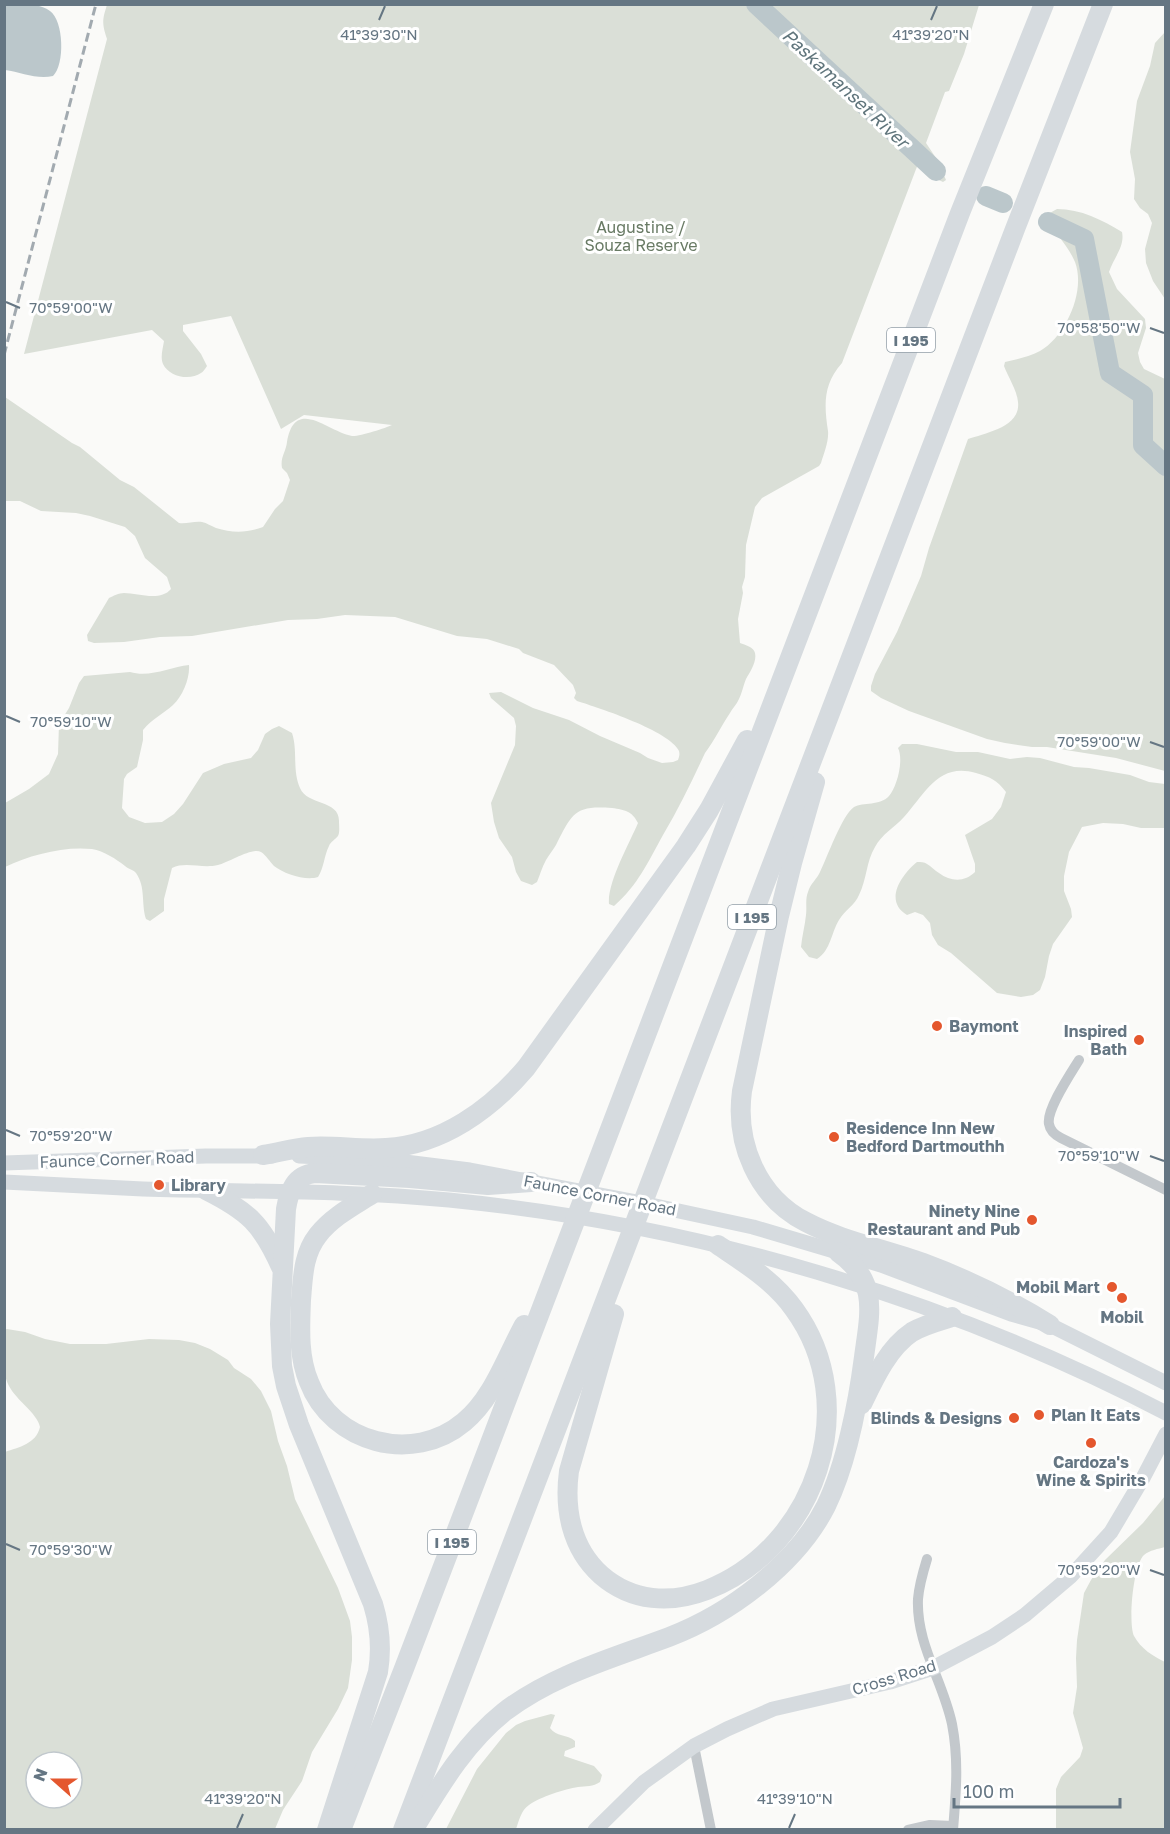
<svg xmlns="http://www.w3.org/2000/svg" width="1170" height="1834" font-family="'Golos Text',sans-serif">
  <rect width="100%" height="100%" fill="#fafaf8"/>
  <g fill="#dadfd7" fill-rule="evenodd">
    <path d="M 107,5 L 979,5 L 964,54 L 949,91 L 945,92 L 926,143 L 938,161 L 946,180 L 943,182 C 933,178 928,166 918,164 L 842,363 C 823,384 824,405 828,431 C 829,441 824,453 821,463 L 819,466 L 762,498 L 755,507 L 746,545 L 745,577 L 742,587 L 743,593 L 738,619 L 740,643 C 745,645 754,647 755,653 C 757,662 750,672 746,679 C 743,686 742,694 738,701 C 736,705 732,709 730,713 C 721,726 715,740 705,753 C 692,781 679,808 663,835 C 648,862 638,885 614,906 L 609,904 C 607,883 629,844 638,823 C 632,811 625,810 612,808 C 575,805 572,813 556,845 C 553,850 549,855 546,860 C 542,867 540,875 537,882 L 532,885 L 521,881 L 516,872 L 512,857 L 499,838 L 494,822 L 491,803 L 515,745 L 516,726 L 514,718 L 491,698 L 489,693 L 501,692 L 533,708 L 569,720 L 600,736 L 640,753 L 648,758 L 662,763 L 673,762 L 678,760 C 679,757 680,755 679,751 C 670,731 599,708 577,701 L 574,698 L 576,693 L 573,685 L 554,665 L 523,653 L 519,649 L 487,639 L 457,636 L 395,617 L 345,615 L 317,619 L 288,620 L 192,636 L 160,637 L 124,642 L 94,643 L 88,641 L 87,635 L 109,598 C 113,596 119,593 124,593 C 138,593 160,602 171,589 L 167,577 L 145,558 L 135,536 L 125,527 L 90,516 L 76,513 L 41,511 L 20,501 L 5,501 L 5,397 L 72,443 L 80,447 L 120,480 L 134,487 L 179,523 C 187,524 194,521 202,522 C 207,523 211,526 216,528 C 232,533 247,533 263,527 L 275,509 L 283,501 L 290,480 L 287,473 L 282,468 C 280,457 286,452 287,442 C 295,396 328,432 352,436 C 358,437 386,428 392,425 L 304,415 L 281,429 L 231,316 L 183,325 L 183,331 L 201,354 L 207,366 C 205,369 203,372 201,373 C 190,381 169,377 163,364 C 160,357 163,348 164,341 L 152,330 L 24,354 L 107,39 C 102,24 102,20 107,5 Z"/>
    <path d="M 1165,32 L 1165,299 L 1153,281 L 1146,263 L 1145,249 L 1152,223 L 1148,214 L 1140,208 L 1134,199 L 1135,179 L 1130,152 L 1137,101 L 1150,66 L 1155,43 Z"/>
    <path d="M 1057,209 C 1081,209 1102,220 1122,232 C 1125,247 1114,257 1109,272 L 1117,289 L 1145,319 L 1146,328 L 1138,353 L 1140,362 L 1144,369 L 1165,379 L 1165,771 L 1116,758 L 1047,747 L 1032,747 L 1005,743 L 987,739 L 909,711 L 881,698 L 871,691 L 871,686 L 875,674 L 897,632 L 921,576 L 929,548 L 968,439 C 985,433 1021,427 1018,402 C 1017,390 1008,377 1004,366 L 1005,362 C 1017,359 1029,357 1040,351 C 1066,336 1086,291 1075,262 C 1068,245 1053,233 1048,214 Z"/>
    <path d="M 189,665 C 190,678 183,696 173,705 C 163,714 153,718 143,730 L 143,740 L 137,767 L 127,774 L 124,779 L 122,808 L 129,817 L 145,823 L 162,822 L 174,814 L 183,804 L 203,773 L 224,764 L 251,758 L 258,750 L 265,734 L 272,729 L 279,726 L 292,733 C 298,751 292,770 300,788 C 307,806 340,799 339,822 C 339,826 340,832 338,836 C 335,840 331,841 329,846 C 324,856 324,868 318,877 C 306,881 284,874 274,866 C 270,862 266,855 261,852 C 252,847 228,863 218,865 C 202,869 186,861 172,868 L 164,899 L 164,911 L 150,921 L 146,919 C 141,904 146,887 136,873 C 134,870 128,869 125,866 C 116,859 104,851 92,849 C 63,846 30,855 5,867 L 5,803 L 29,789 L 49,774 L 58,754 L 59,724 L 69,708 L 79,683 L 84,676 L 130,672 C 150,678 170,667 189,665 Z"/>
    <path d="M 902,744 L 917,744 L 956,752 L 978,752 L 1010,759 L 1027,757 L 1040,758 L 1074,767 L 1089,768 L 1130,775 L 1149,782 L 1165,784 L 1165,828 L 1141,828 L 1123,824 L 1103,823 L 1082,827 L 1069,852 L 1064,876 L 1064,891 L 1071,909 L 1072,917 L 1053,944 L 1049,956 L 1045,977 L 1040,990 L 1033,995 L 1021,997 L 997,993 L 951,953 L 938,945 L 932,935 L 930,923 L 923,915 L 915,912 L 907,915 C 883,901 902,874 917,862 C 921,862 924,862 927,864 C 931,866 935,871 939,873 C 951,882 965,882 975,872 L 975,864 L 965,835 L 992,819 L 1001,807 L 1006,792 C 997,780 990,777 976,773 C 938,762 925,794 904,817 C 895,827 881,835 875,847 C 866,862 867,879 859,895 C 855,905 845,910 839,920 C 831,933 831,950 817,959 L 809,957 L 801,947 C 802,936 805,925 806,915 C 807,907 805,899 808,892 C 810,884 817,879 820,872 C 827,858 842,815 854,807 C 863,802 880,806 889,796 C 897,787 904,760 898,748 Z"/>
    <path d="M 7,1329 L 25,1332 L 45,1339 L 70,1344 L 106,1344 L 149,1339 L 179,1340 L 195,1343 L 210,1349 L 228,1360 L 234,1368 L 251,1379 L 261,1391 L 271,1411 L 278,1441 L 287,1466 L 295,1499 L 338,1588 L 350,1621 L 352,1637 L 352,1660 L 348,1688 L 338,1709 L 312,1752 L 302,1781 L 283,1810 L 275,1829 L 5,1829 L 5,1452 C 19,1447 36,1444 40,1427 C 37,1413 16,1400 9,1386 C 1,1372 4,1346 4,1330 ZM 36,1762 L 72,1762 L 72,1798 L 36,1798 Z"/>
    <path d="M 1165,1496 L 1165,1547 C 1158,1549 1150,1550 1144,1555 C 1133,1565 1128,1623 1134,1636 C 1141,1649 1153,1656 1165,1662 L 1165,1829 L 1056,1829 L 1056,1789 L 1061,1777 L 1080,1757 L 1083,1748 L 1073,1713 L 1077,1687 L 1076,1658 L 1077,1640 L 1084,1593 L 1091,1580 L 1105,1560 L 1143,1523 Z"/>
    <path d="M 551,1714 L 555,1715 L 550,1728 C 556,1737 567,1734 575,1741 L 575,1747 L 565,1751 L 564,1756 L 594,1766 L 602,1775 L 600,1782 C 593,1787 586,1786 578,1787 C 565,1789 540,1797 529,1805 C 521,1810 519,1821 516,1829 L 446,1829 L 477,1769 L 506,1733 L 516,1725 L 525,1721 Z"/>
  </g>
  <path fill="#bbc7cb" d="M 5,4 C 20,4 37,2 50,11 C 64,21 65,65 53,76 C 37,80 21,72 5,70 Z"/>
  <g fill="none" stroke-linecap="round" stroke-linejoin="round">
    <g stroke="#bbc7cb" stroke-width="20">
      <path d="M 756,4 L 936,171"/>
      <path d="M 986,196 L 1003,203"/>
      <path d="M 1048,222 L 1084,239 L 1110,373 L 1143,395 L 1143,445 L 1166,466"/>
    </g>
    <g stroke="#c3c8cc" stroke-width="10">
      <path d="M 1079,1060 C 1071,1073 1046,1110 1049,1124 C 1050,1130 1055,1135 1061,1138 L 1166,1190"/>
      <path d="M 927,1559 C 923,1572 919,1586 918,1599 C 916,1644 943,1681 952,1724 C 959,1760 956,1793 953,1830"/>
      <path d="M 694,1746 L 711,1830"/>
      <path d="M 908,1830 L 930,1825 L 953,1826"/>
    </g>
    <g stroke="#d6dbdf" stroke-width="15">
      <path d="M 299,1156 L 389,1160 L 470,1170 L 637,1202 L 753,1227 L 881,1265 L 1011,1314 L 1050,1325 L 1166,1383"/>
      <path d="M 4,1163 L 206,1156 L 272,1156"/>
      <path d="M 4,1182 C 51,1184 97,1187 143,1189 C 245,1192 347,1190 449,1200 C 699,1225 943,1297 1166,1413"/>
      <path d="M 595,1830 L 644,1782 L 694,1746 L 727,1729 L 773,1709 L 890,1682 L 933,1668 L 992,1637 L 1025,1615 L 1071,1576 L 1111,1532 L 1143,1478 L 1166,1434"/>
    </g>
    <g stroke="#d6dbdf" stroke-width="20">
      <path d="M 815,782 L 792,863 L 779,916 L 742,1091 C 735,1143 757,1197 806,1222 C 842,1241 885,1249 923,1263 C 969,1280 1008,1299 1050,1325"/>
      <path d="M 263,1155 C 278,1153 293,1148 308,1147 C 334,1145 361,1150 386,1148 C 442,1145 491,1109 526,1068 L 686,846 L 709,810 L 747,740"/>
      <path d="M 206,1190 C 248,1211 262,1224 281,1267"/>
      <path d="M 372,1194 C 353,1206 332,1217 318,1235 C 303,1254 303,1277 301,1300 C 300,1327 298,1356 309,1382 C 332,1443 413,1465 464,1422 C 493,1398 506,1358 524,1325"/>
      <path d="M 614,1314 L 569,1471 C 564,1509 571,1548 601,1575 C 632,1602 671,1604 707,1590 C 816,1547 864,1405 794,1309 C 774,1281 746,1264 718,1245"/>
      <path d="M 862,1404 C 874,1379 888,1348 912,1332 C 924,1325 939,1321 952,1317"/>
      <path d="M 327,1830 L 378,1672 C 382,1648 380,1627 373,1604 L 299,1425 L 286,1386 L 282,1366 L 280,1324 L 286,1209 C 289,1191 295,1175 315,1173 L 410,1178 L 488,1185 L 531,1182"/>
      <path d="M 341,1830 L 405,1666 L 960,213 L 1044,4"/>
      <path d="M 403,1830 L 1015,229 L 1103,4"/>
      <path d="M 413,1830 C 440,1786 464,1744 504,1712 C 552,1675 613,1658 669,1637 C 729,1614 796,1565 826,1506 C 846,1465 858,1403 864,1357 C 870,1312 879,1281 838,1252"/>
    </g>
    <path stroke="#a2aab0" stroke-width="3" stroke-dasharray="9 4.5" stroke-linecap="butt" d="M 4,355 L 96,4"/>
  </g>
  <path fill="none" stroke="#657683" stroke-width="2" d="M 379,20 L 385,6M 931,20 L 937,6M 6,302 L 20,308M 1150,328 L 1164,333M 6,716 L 20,722M 1150,742 L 1164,747M 6,1130 L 20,1136M 1150,1156 L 1164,1161M 6,1544 L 20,1550M 1150,1570 L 1164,1575M 237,1828 L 243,1814M 789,1828 L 795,1814"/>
  <g fill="#e4572e" stroke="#fff" stroke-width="2">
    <circle cx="937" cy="1026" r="6"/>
    <circle cx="1139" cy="1040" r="6"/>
    <circle cx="834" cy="1137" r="6"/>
    <circle cx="159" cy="1185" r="6"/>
    <circle cx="1032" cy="1220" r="6"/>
    <circle cx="1112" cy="1287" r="6"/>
    <circle cx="1122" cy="1298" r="6"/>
    <circle cx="1039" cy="1415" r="6"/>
    <circle cx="1014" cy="1418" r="6"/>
    <circle cx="1091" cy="1443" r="6"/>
  </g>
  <g text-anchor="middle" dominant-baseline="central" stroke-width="6" stroke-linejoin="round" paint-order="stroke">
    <g fill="#fff" stroke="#939fa8" stroke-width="1.5">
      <rect x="887" y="328" width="48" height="24" rx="4.5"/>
      <rect x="728" y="905" width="48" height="24" rx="4.5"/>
      <rect x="428" y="1530" width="48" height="24" rx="4.5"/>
    </g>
    <g font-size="15" font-weight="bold" fill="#657683">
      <text x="911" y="340">I 195</text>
      <text x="752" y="917">I 195</text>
      <text x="452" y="1542">I 195</text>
    </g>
    <g font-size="16" fill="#687a64" stroke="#fff">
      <text x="641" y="227">Augustine /<tspan x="641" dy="18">Souza Reserve</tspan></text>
    </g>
    <g font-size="16" font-weight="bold" fill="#657683" stroke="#fff" text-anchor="start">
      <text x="949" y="1026">Baymont</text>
      <text x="1127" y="1031" text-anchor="end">Inspired<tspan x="1127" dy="18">Bath</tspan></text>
      <text x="846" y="1128">Residence Inn New<tspan x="846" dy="18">Bedford Dartmouthh</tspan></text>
      <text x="171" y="1185">Library</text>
      <text x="1020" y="1211" text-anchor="end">Ninety Nine<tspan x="1020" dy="18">Restaurant and Pub</tspan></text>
      <text x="1100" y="1287" text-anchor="end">Mobil Mart</text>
      <text x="1122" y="1317" text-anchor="middle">Mobil</text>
      <text x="1051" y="1415">Plan It Eats</text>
      <text x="1002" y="1418" text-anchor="end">Blinds &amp; Designs</text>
      <text x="1091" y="1462" text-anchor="middle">Cardoza's<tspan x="1091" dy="18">Wine &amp; Spirits</tspan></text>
    </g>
    <g font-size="16" fill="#657683" stroke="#fff">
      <text transform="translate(117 1159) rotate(-2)">Faunce Corner Road</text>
      <text transform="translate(600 1195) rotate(11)">Faunce Corner Road</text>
      <text transform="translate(894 1677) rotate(-17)">Cross Road</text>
    </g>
    <g font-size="18" font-style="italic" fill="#60757c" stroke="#fff">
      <text transform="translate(846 88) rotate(43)">Paskamanset River</text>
    </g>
  </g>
  <g font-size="15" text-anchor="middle" fill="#657683" stroke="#fff" stroke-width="6" stroke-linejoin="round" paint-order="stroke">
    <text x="379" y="40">41°39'30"N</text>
    <text x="931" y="40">41°39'20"N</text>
    <text x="71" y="313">70°59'00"W</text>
    <text x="1099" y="333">70°58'50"W</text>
    <text x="71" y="727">70°59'10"W</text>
    <text x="1099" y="747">70°59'00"W</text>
    <text x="71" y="1141">70°59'20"W</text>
    <text x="1099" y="1161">70°59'10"W</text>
    <text x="71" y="1555">70°59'30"W</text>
    <text x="1099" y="1575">70°59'20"W</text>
    <text x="243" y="1804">41°39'20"N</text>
    <text x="795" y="1804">41°39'10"N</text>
  </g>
  <rect width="1170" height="1834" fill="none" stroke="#657683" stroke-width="12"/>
  <g transform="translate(54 1780) rotate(291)"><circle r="28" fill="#ffffff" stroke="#c1c8cd" stroke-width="1.5"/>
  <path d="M0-4.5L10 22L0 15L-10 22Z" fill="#e4572e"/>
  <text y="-9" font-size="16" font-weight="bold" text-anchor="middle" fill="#657683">N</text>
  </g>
  <path d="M954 1798v9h166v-9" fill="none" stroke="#657683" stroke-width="3"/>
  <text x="963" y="1798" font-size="18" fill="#657683" stroke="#ffffff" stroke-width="4.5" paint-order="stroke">100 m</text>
</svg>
